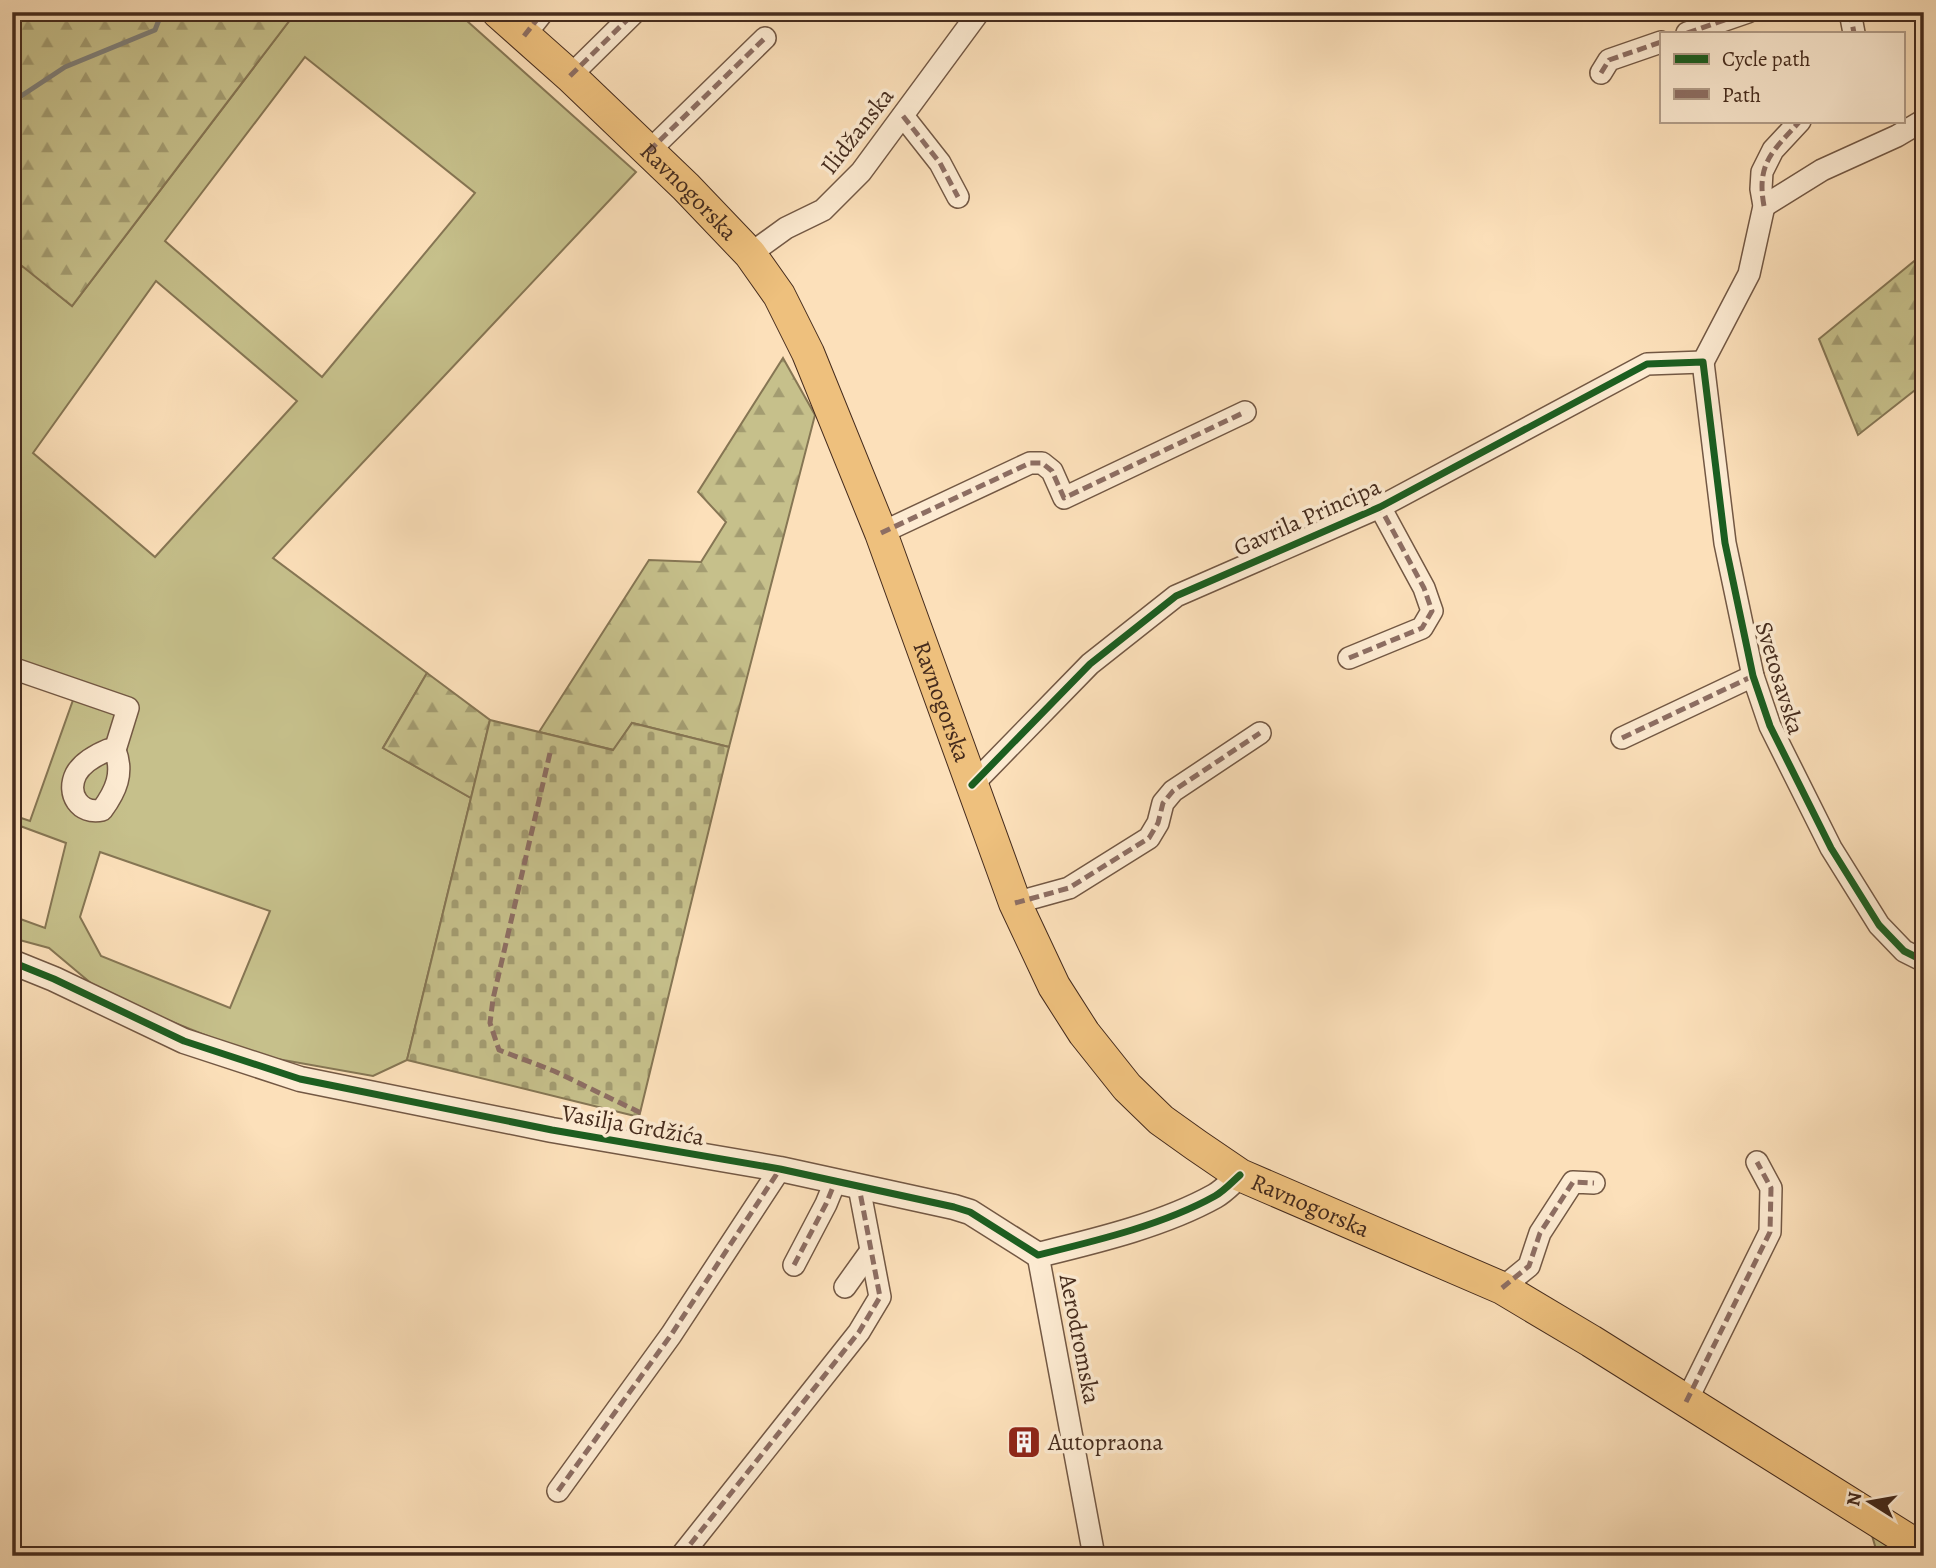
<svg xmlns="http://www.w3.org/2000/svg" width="1936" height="1568" font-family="Alegreya,serif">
  <defs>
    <pattern id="forest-firs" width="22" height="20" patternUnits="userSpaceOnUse" patternTransform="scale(1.75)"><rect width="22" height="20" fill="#c6c08b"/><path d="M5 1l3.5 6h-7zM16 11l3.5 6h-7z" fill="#a39c71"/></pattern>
    <pattern id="cemetery-stones" width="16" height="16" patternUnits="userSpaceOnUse" patternTransform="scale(1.75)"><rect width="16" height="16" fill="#c6c08b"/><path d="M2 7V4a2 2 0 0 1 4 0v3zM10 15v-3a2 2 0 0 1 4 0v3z" fill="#a39c71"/></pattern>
  </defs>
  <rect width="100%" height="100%" fill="#fce0ba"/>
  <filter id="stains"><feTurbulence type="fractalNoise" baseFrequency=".00286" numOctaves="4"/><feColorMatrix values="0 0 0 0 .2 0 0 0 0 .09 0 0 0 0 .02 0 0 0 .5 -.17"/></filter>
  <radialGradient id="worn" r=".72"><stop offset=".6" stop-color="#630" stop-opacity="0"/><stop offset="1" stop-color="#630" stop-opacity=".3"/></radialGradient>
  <g fill="#c6c08b" stroke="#867654" stroke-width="2" fill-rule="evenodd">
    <path d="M 296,12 L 457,12 L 636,172 L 273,558 L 427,673 L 383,748 L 471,798 L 407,1060 L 373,1076 L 255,1055 L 105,995 L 49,948 L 12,938 L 12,916 L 45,928 L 66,843 L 12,823 L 12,815 L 30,821 L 73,700 L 12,678 L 12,284 L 22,265 L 72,306 ZM 305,57 L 475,193 L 322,377 L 165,241 ZM 156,281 L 297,401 L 155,557 L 33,453 ZM 100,852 L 270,911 L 230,1008 L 101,956 L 80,917 Z"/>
    <path d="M 1868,1522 L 1919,1556 L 1878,1556 Z"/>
  </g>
  <g fill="url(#forest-firs)" stroke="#867654" stroke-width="2">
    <path d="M 12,12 L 296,12 L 72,306 L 22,266 L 12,284 Z"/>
    <path d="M 1924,253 L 1924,383 L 1858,435 L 1819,339 Z"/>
    <path d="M 783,358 L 815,415 L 729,747 L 632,723 L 614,750 L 539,732 L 649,560 L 701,562 L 726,522 L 698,492 Z"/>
    <path d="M 427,673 L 490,720 L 471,798 L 383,748 Z"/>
  </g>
  <path fill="url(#cemetery-stones)" stroke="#867654" stroke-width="2" d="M 490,720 L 613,750 L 632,723 L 729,747 L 639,1117 L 407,1060 Z"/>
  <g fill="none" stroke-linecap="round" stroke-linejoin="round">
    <path stroke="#7f817c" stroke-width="5" d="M 12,102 L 65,67 L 155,30 L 162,12"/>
    <g stroke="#735844" stroke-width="24">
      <g id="minor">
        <path d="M 1850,12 L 1854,33"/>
        <path d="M 1687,33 L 1748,12"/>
        <path d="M 524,36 L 543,12"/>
        <path d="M 1601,73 L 1609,60 L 1661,42"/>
        <path d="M 570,76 L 635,12"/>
        <path d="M 903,116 L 940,163 L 958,197"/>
        <path d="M 649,151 L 765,38"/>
        <path d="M 1764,206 L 1822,170 L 1897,136 L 1924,120"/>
        <path d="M 750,254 L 786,228 L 823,210 L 861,172 L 979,12"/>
        <path d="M 1703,362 L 1725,543 L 1753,676 L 1770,726 L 1831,848 L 1879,925 L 1904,951 L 1924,961"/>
        <path d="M 1703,362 L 1749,274 L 1764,206 L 1761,189 L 1762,172 L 1773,150 L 1800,121"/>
        <path d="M 881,533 L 1030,463 L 1042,463 L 1052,471 L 1064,498 L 1245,412"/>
        <path d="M 1349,658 L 1422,628 L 1432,611 L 1424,588 L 1380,507"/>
        <path d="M 12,668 L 128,708 L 115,750"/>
        <path d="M 1622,738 L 1753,676"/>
        <path d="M 108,750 L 115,750 C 124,773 116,791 102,810 C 80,815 66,794 76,774 C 82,763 96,755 108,750 Z"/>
        <path d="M 972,785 L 1090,664 L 1176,596 L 1380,507 L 1647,364 L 1703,362"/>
        <path d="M 1015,903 L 1069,888 L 1149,838 L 1158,823 L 1163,803 L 1173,791 L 1260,733"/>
        <path d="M 1038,1255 L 1094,1556"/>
        <path d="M 794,1265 L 826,1204 L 835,1182"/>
        <path d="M 845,1287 L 870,1252"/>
        <path d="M 1502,1288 L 1529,1266 L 1540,1233 L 1573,1182 L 1594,1183"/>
        <path d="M 1686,1402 L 1770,1232 L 1771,1188 L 1757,1162"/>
        <path d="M 558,1491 L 671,1335 L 780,1169"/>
        <path d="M 681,1556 L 859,1332 L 880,1297 L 859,1187"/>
      </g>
    </g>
    <g stroke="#735844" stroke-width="27">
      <path id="tertiary" d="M 12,962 L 54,979 L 184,1041 L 300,1079 L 552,1130 L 780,1169 L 954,1207 L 970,1212 L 1038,1255 C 1095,1241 1163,1225 1215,1196 C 1224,1191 1232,1182 1240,1175"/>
    </g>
    <g stroke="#452b1d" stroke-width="34">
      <g id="primary">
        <path id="s1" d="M 498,12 L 570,76 L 686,187 L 750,254 L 779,295 L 808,353 L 881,533 L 1015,903 L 1054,986 L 1084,1033 L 1127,1087 L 1161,1120 L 1196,1145 L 1240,1175 L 1502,1288 L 1591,1341 L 1924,1550"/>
      </g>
    </g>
    <use href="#minor" stroke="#fdebd2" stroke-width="21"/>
    <use href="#tertiary" stroke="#fdebd2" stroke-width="24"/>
    <use href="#primary" stroke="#eec07d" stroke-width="32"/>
    <g stroke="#8d6e63" stroke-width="5" stroke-dasharray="10 5" stroke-linecap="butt">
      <path d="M 1850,12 L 1854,33"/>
      <path d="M 1687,33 L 1748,12"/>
      <path d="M 524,36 L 543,12"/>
      <path d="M 1601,73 L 1609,60 L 1661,42"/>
      <path d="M 570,76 L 635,12"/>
      <path d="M 903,116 L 940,163 L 958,197"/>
      <path d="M 649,151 L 765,38"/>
      <path d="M 1764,206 C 1756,163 1773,151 1800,121"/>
      <path d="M 881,533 L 1030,463 L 1042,463 L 1052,471 L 1064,498 L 1245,412"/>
      <path d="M 1349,658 L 1422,628 L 1432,611 L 1424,588 L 1380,507"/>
      <path d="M 1622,738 L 1753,676"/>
      <path d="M 550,753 L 493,999 L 490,1023 L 499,1050 L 554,1071 L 641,1113"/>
      <path d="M 1015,903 L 1069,888 L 1149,838 L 1158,823 L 1163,803 L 1173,791 L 1260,733"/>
      <path d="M 794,1265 L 826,1204 L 835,1182"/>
      <path d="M 1502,1288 L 1529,1266 L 1540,1233 L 1573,1182 L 1594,1183"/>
      <path d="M 1686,1402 L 1770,1232 L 1771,1188 L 1757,1162"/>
      <path d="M 558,1491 L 671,1335 L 780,1169"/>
      <path d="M 681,1556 L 859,1332 L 880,1297 L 859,1187"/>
    </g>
    <g stroke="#fdebd2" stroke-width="11">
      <g id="cycleway">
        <path d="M 972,785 L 1090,664 L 1176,596 L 1380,507 L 1647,364 L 1703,362 L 1725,543 L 1753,676 L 1770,726 L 1831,848 L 1879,925 L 1904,951 L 1924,961"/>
        <path d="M 12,962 L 54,979 L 184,1041 L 300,1079 L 552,1130 L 780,1169 L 954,1207 L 970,1212 L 1038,1255 C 1095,1241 1163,1225 1215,1196 C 1224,1191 1232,1182 1240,1175"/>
      </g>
    </g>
    <use href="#cycleway" stroke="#1b5e20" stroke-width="7"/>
  </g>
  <defs>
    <g id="building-square" transform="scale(1.75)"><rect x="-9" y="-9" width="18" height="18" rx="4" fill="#8f2418" stroke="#fdebd2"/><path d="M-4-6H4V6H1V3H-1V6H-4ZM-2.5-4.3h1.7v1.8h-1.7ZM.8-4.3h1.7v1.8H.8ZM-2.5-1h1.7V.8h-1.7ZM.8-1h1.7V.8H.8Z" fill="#fff"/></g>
  </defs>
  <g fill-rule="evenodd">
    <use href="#building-square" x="1024" y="1442"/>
  </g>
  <g text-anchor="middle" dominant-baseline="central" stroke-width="7" stroke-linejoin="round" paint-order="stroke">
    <g font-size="24" fill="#452b1d" stroke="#fdebd2">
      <text transform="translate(857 131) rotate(-52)">Ilidžanska</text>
      <text stroke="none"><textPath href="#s1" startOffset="262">Ravnogorska</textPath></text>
      <text transform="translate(1307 517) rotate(-24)">Gavrila Principa</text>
      <text transform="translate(1780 678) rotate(73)">Svetosavska</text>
      <text stroke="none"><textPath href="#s1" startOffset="838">Ravnogorska</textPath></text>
      <text transform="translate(633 1125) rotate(10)">Vasilja Grdžića</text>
      <text stroke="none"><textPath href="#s1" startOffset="1489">Ravnogorska</textPath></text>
      <text transform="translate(1080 1339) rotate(79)">Aerodromska</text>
    </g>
    <g font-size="24" fill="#452b1d" stroke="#fdebd2" text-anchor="start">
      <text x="1048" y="1442">Autopraona</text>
    </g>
  </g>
  <rect width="1936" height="1568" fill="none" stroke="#fce0ba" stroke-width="42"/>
  <rect x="14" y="14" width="1908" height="1540" fill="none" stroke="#452b1d" stroke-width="3.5"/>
  <rect x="21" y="21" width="1894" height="1526" fill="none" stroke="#452b1d" stroke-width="2"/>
  <rect x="1660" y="32" width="245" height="91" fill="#fdebd2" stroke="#b39e8a" stroke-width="2"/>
  <rect x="1674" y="54" width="35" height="10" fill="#1b5e20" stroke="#b39e8a" stroke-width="2"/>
  <text x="1722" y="66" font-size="21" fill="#452b1d">Cycle path</text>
  <rect x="1674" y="89" width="35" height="10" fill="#8d6e63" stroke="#b39e8a" stroke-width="2"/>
  <text x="1722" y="102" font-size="21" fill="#452b1d">Path</text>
  <g transform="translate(1870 1502) rotate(281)" stroke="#fdebd2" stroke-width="5" paint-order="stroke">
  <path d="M0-5L12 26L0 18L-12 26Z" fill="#452b1d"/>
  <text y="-10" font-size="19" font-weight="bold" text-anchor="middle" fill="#452b1d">N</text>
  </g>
  <rect width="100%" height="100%" filter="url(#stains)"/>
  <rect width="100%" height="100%" fill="url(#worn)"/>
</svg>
